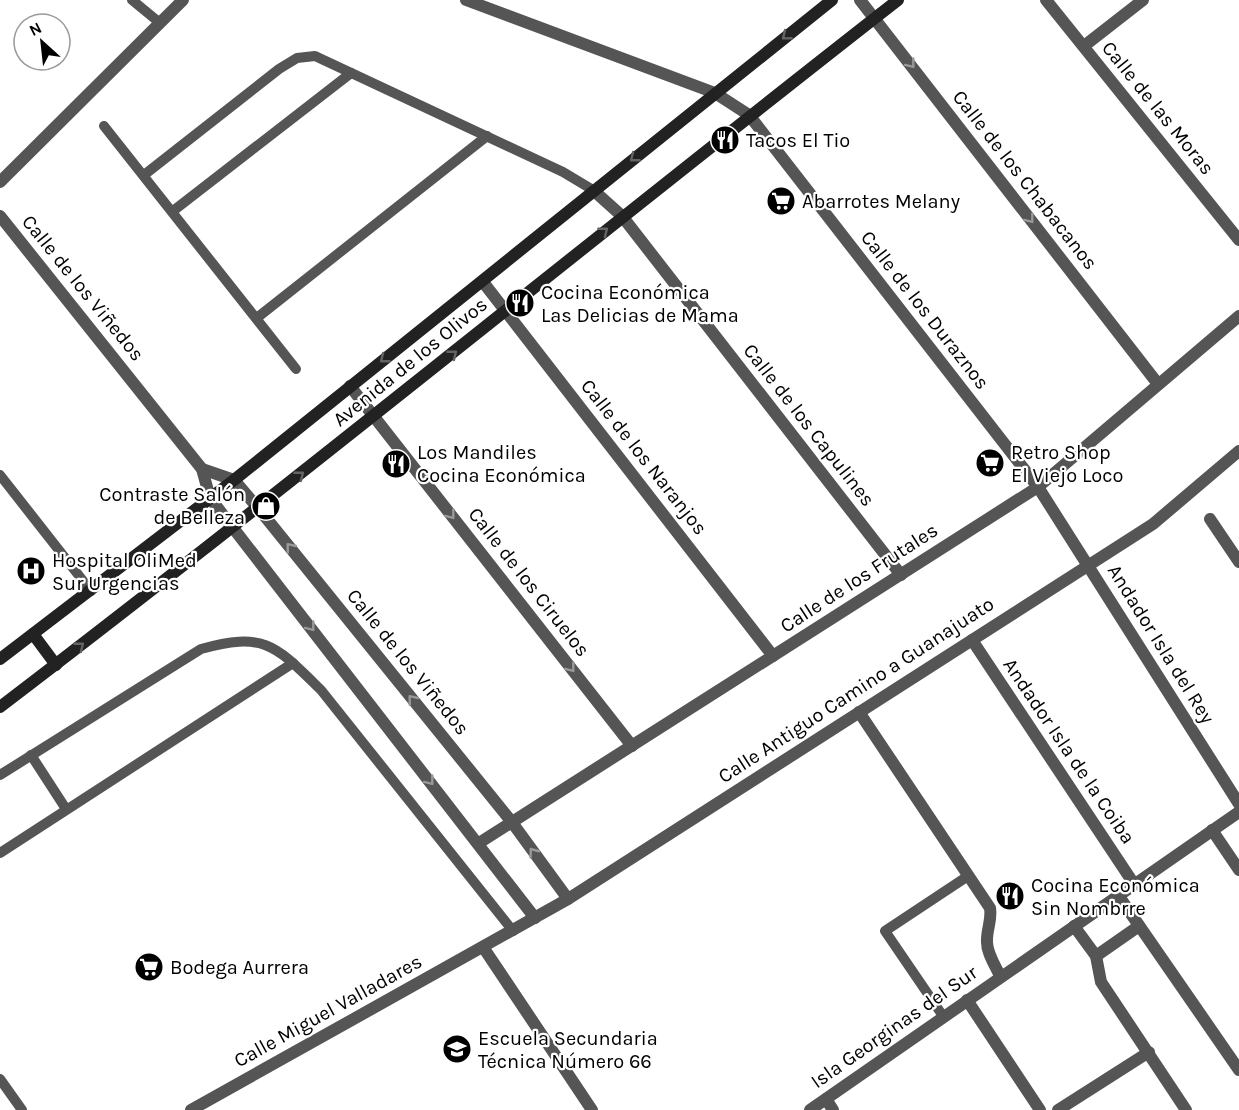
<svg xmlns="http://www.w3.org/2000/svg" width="1239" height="1110" font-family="Karla,sans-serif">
  <rect width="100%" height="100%" fill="#fff"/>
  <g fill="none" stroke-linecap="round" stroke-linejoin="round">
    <g stroke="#555" stroke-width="10">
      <path d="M 132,0 L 160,23"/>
      <path d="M 104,126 L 296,369"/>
      <path d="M 144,175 L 279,69 L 297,58 L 315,56 L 563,172 L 593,190"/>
      <path d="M 173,211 L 351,73"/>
      <path d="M 258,317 L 487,136"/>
      <path d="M 0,475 L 91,591"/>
      <path d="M 31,755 L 66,809"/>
      <path d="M 0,775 L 201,649 C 265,631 276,646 321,690 L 513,931"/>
      <path d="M 0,853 L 293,663"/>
      <path d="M 943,1016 L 885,931 L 968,876"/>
      <path d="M 0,1079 L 22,1110"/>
    </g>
    <g stroke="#555" stroke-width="12">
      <path d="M 466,0 L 715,93 L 749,115 L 1038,487 L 1239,804"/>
      <path d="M 860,0 L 1158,384"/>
      <path d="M 1046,0 L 1239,240"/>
      <path d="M 1084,46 L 1143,0"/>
      <path d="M 0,182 L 183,0"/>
      <path d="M 593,190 L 622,216 L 901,575"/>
      <path d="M 0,216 L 202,469 L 210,498 L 535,918"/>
      <path d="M 483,282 L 773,656"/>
      <path d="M 350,386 L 632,746"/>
      <path d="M 202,469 L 234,480 L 258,508 L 511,821 L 568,899"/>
      <path d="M 1210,519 L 1239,562"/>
      <path d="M 972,640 L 1134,884"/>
      <path d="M 859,712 L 990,908 C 992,920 987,928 987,940 C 986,952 995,965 1000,976"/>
      <path d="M 1212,830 L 1239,870"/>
      <path d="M 479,843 L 1038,487 L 1239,316"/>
      <path d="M 1118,895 L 1239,1070"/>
      <path d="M 1074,926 L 1096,956 L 1101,982 L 1186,1110"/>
      <path d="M 483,947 L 592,1110"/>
      <path d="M 1096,956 L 1139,926"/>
      <path d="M 967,1000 L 1040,1110"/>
      <path d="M 826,1099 L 833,1110"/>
      <path d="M 191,1110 L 568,899 L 1153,524 L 1239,451"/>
      <path d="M 810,1110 L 1239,812"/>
      <path d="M 1058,1110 L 1149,1052"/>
    </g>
    <g stroke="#222" stroke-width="12">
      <path d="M 33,634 L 56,665"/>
      <path d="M 0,659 L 234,480 L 832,0"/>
      <path d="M 0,707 C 303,476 598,234 898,0"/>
    </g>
  </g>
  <defs><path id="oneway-chevron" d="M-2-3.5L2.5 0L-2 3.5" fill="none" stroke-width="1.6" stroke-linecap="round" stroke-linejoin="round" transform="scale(1.5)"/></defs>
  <g stroke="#646464">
    <use href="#oneway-chevron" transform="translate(786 36) rotate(141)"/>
    <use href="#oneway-chevron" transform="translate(634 158) rotate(142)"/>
    <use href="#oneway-chevron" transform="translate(604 231) rotate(-39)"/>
    <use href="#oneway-chevron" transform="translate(453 354) rotate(-39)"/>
    <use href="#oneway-chevron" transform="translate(384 359) rotate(142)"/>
    <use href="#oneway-chevron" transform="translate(300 475) rotate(-38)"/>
    <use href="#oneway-chevron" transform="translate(80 646) rotate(-38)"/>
  </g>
  <g stroke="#999">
    <use href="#oneway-chevron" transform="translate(911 64) rotate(52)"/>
    <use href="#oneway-chevron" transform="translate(1030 219) rotate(52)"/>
    <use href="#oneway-chevron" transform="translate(451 515) rotate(52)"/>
    <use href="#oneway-chevron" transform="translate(290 547) rotate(-129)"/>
    <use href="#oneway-chevron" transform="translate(311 627) rotate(52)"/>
    <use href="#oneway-chevron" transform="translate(571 668) rotate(52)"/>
    <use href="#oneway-chevron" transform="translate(412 699) rotate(-129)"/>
    <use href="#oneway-chevron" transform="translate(430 781) rotate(52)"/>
    <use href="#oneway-chevron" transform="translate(533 852) rotate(-127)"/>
  </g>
  <defs>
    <g id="restaurant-disc" transform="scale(1.5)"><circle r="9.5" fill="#000" stroke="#fff"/><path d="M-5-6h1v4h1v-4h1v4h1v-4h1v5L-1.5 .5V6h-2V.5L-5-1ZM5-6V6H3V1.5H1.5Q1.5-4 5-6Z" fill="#fff"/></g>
    <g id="supermarket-disc" transform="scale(1.5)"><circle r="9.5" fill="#000" stroke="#fff"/><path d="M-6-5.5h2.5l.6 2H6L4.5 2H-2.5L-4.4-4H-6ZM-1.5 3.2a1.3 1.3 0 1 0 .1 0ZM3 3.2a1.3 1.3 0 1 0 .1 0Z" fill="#fff"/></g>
    <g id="shop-disc" transform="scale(1.5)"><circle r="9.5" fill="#000" stroke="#fff"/><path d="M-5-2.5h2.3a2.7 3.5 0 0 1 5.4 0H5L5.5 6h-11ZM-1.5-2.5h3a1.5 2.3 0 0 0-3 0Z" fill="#fff"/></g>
    <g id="hospital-disc" transform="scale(1.5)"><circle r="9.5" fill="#000" stroke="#fff"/><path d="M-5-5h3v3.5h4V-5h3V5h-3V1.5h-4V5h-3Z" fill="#fff"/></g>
    <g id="school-disc" transform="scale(1.5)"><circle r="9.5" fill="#000" stroke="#fff"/><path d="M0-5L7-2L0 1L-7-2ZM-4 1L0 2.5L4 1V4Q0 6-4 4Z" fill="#fff"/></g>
  </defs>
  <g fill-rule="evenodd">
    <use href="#restaurant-disc" x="725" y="140"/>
    <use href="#supermarket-disc" x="781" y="201"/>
    <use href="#restaurant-disc" x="520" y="303"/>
    <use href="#supermarket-disc" x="990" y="463"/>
    <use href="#restaurant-disc" x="396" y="464"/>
    <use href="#shop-disc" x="266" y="506"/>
    <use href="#hospital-disc" x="31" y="571"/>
    <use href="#restaurant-disc" x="1010" y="896"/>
    <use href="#supermarket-disc" x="149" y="967"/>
    <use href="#school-disc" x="457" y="1049"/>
  </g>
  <g text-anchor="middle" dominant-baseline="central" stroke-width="4.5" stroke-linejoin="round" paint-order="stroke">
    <g font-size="20" fill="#000" stroke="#fff">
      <text transform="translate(1158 108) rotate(51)">Calle de las Moras</text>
      <text transform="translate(1025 180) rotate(52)">Calle de los Chabacanos</text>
      <text transform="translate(83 288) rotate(51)">Calle de los Viñedos</text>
      <text transform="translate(925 310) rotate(52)">Calle de los Duraznos</text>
      <text transform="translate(410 362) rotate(-39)">Avenida de los Olivos</text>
      <text transform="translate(809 425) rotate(52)">Calle de los Capulines</text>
      <text transform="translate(644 457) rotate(52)">Calle de los Naranjos</text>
      <text transform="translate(859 578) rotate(-33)">Calle de los Frutales</text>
      <text transform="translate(529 582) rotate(52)">Calle de los Ciruelos</text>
      <text transform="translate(1161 644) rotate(58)">Andador Isla del Rey</text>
      <text transform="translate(408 662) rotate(51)">Calle de los Viñedos</text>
      <text transform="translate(856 690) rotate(-33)">Calle Antiguo Camino a Guanajuato</text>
      <text transform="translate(1069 751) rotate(56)">Andador Isla de la Coiba</text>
      <text transform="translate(328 1011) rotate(-29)">Calle Miguel Valladares</text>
      <text transform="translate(894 1027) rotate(-35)">Isla Georginas del Sur</text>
    </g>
    <g font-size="20" fill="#000" stroke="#fff" text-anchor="start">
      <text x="746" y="140">Tacos El Tio</text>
      <text x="802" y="201">Abarrotes Melany</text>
      <text x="541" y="292">Cocina Económica<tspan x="541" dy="23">Las Delicias de Mama</tspan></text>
      <text x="417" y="452">Los Mandiles<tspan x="417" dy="23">Cocina Económica</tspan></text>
      <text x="1011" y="452">Retro Shop<tspan x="1011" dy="23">El Viejo Loco</tspan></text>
      <text x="245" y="494" text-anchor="end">Contraste Salón<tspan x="245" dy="23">de Belleza</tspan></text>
      <text x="52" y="560">Hospital OliMed<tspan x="52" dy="23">Sur Urgencias</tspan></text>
      <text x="1031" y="885">Cocina Económica<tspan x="1031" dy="23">Sin Nombrre</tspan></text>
      <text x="170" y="967">Bodega Aurrera</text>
      <text x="478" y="1038">Escuela Secundaria<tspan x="478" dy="23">Técnica Número 66</tspan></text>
    </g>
  </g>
  <g transform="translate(42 42) rotate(333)"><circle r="28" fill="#ffffff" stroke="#999999" stroke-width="1.5"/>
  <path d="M0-4.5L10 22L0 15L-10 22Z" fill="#000000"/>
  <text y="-9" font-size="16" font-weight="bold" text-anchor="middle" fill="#000000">N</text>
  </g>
</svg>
